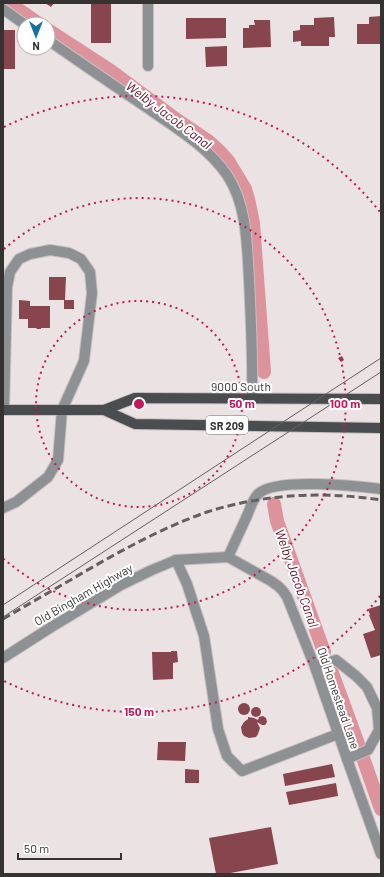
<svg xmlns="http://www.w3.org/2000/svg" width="384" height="877" font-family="Barlow,sans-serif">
  <rect width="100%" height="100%" fill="#ebe2e3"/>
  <path fill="#e6b2b7" d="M 3,3 L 19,3 L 121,73 L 89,74 L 48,46 L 48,24 L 24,24 L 24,30 L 3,15 Z"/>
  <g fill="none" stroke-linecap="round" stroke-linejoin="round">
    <g stroke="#dd939c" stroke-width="14">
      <path d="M 9,3 L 39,24"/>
      <path d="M 48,30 L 111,71 L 177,120 L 208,141 L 220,152 L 228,161 L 245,189 L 248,199 L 253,223 L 264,372"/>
      <path d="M 274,504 L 277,521 L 324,652"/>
      <path d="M 332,673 L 358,744"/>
      <path d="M 363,758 L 381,809"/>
    </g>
  </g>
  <g fill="#87454e">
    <path d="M 45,3 L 54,3 L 51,7 Z"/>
    <rect x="91" y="4" width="20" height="39"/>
    <path d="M 381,16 L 381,44 L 357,44 L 357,24 L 369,24 L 369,17 Z"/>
    <path d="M 334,17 L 335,37 L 329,37 L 329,46 L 301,46 L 301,41 L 293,42 L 293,31 L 300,30 L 300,25 L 314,25 L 314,18 Z"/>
    <path d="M 186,18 L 226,18 L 226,38 L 186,39 Z"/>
    <path d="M 254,20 L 270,20 L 271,47 L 243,48 L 243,28 L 249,28 L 249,25 L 255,25 Z"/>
    <rect x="3" y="30" width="12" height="39"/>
    <path d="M 227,46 L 227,66 L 206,67 L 205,47 Z"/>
    <path d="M 49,277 L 66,277 L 65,300 L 74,300 L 74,309 L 64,309 L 64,300 L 49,300 Z"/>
    <path d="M 19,300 L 30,301 L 30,306 L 50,306 L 50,328 L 41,328 L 41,329 L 36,329 L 37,328 L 28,328 L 28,319 L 19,319 Z"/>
    <path d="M 342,356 L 344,360 L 341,362 L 338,358 Z"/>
    <path d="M 381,605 L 381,655 L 371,658 L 363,634 L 375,630 L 369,615 L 370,615 L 368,609 Z"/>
    <path d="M 171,651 L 177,651 L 178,662 L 173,663 L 173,679 L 153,680 L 152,652 L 171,652 Z"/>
    <circle cx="244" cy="709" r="6"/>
    <circle cx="256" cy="712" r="5"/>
    <path d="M 263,716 L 266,718 L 267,722 L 265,725 L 262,725 L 257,722 L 260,728 L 258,734 L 256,737 L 249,738 L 244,736 L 242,733 L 241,727 L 244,722 L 248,719 L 248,717 L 254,718 L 258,720 L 259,717 Z"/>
    <path d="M 158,742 L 186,742 L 185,761 L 157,760 Z"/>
    <path d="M 332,764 L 335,777 L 285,786 L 283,774 Z"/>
    <path d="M 185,769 L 199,770 L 199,783 L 185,783 Z"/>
    <path d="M 336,783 L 338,796 L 289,805 L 286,792 Z"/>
    <path d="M 271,827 L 278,864 L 225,874 L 216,874 L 209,838 Z"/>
  </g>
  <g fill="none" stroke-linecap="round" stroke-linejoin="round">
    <g stroke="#c7bfc0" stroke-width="12">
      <g id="minor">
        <path d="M 148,3 L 148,66"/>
        <path d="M 3,9 L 24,24"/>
        <path d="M 48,40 C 81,63 113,85 146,107 C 174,127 207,146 227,175 C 247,205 247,245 249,280 C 251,320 253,359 252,399"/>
        <path d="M 3,508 L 16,502 L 48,477 L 58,460 L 62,410 L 84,361 L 92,293 L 90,272 L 81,259 L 69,253 L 50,250 L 30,254 L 19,259 L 10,272 L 7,287 L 4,410"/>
        <path d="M 228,557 L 271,581 L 278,586 L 283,591 L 287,597 L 315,667 L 347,759 L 381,854"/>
        <path d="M 228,557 C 234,544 240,531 246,518 C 250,510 252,500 258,494 C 275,477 357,486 381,489"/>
        <path d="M 176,560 L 187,584 L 204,636 L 218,729 L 227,756 L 242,771 L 338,734"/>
        <path d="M 3,658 L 53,626 L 121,585 L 152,570 L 176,560 L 228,557"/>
        <path d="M 315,667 L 336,660 L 356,676 L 367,687 L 377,708 L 379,730 L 368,750 L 347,759"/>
      </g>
    </g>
    <g stroke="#c7bfc0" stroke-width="12">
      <g id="major">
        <path d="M 3,410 L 104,410 L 135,398 L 381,399"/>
        <path d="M 104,410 L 135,424 L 381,428"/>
      </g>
    </g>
    <use href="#minor" stroke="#8e9193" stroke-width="10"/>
    <use href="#major" stroke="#494d50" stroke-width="10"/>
    <g stroke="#656060" stroke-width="1">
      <path d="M 3,605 L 381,358"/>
      <path d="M 3,617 L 381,372"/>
    </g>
    <path stroke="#656060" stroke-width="3" stroke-dasharray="8 4" stroke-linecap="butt" d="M 3,619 C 30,603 57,588 84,572 C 124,549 164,527 207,512 C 264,494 322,491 381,500"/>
  </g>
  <g fill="none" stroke="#c2185b" stroke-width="2" stroke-dasharray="2 4">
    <circle cx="139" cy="404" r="103"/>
    <path d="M4 249A206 206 0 1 1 4 559"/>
    <path d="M380 596A308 308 0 0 1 4 681M4 127A308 308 0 0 1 380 212"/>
  </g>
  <g text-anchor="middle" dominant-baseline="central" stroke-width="4" stroke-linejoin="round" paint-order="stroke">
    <rect fill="#fff" stroke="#727070" stroke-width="1" x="206" y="416" width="42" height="18" rx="3"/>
    <g font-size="11" font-weight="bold" fill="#353232">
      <text x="227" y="425">SR 209</text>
    </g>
    <g font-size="12" fill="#353232" stroke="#fff">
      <text x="241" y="386">9000 South</text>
      <text transform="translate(83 594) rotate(-30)">Old Bingham Highway</text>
      <text transform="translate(339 698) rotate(71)">Old Homestead Lane</text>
    </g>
    <g font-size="13" font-style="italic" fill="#630a24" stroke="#fff">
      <text transform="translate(169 115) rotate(37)">Welby Jacob Canal</text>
      <text transform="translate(297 578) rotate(70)">Welby Jacob Canal</text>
    </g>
  </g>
  <circle cx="139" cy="404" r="6" fill="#c2185b" stroke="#fff" stroke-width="2"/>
  <g font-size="12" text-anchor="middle" font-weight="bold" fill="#c2185b" stroke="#fff" stroke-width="4" stroke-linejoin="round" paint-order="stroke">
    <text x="242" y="408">50 m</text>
    <text x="345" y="408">100 m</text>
    <text x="139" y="716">150 m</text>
  </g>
  <rect width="384" height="877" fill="none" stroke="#353232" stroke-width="8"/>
  <g transform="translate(36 36) rotate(180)"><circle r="19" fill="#ffffff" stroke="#aeadad"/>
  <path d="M0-3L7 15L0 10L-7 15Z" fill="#1472a0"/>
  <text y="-6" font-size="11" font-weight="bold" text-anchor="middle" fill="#353232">N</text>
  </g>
  <path d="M18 853v6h103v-6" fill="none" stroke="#353232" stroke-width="2"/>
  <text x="24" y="853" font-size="12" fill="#353232" stroke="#ffffff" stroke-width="3" paint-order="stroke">50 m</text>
</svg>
